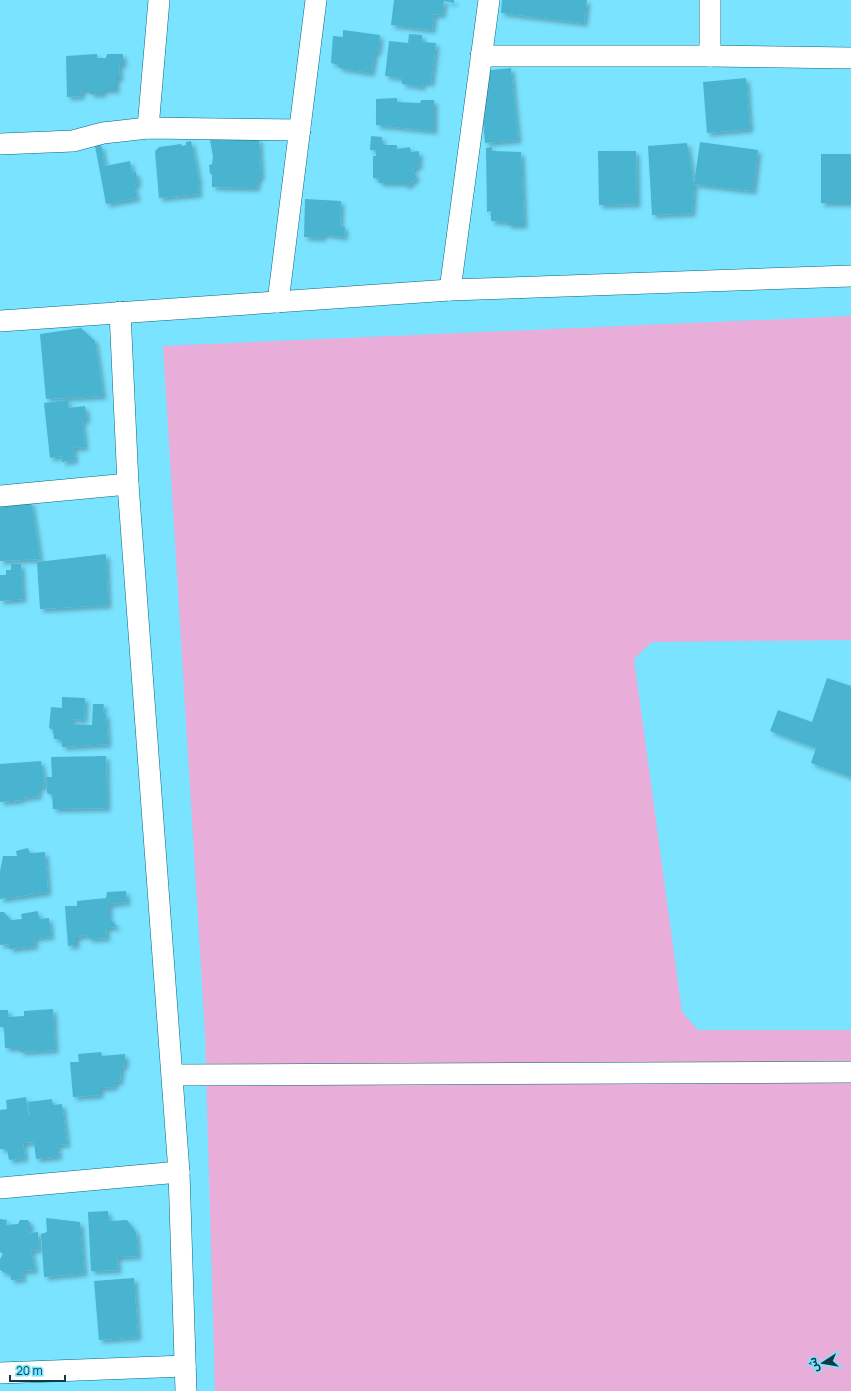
<svg xmlns="http://www.w3.org/2000/svg" width="851" height="1391" font-family="Manrope,'Noto Sans Arabic',sans-serif">
  <defs>
    <filter id="shadow"><feDropShadow dx="3.5" dy="3.5" stdDeviation="2" flood-color="#0004"/></filter>
  </defs>
  <rect width="100%" height="100%" fill="#7ae3ff"/>
  <path fill="#e8add8" d="M 851,316 L 851,640 L 652,642 L 634,659 L 682,1012 L 698,1030 L 851,1030 L 851,1391 L 215,1391 L 205,1034 L 163,346 Z"/>
  <g fill="#48b4cf" filter="url(#shadow)">
    <path d="M 394,0 L 454,0 L 454,3 L 444,1 L 442,15 L 434,14 L 432,30 L 391,25 Z"/>
    <path d="M 502,0 L 587,0 L 584,23 L 501,13 Z"/>
    <path d="M 343,30 L 380,35 L 378,52 L 375,52 L 371,73 L 339,68 L 339,65 L 331,63 L 333,36 L 343,37 Z"/>
    <path d="M 409,34 L 422,35 L 422,42 L 436,43 L 431,83 L 423,82 L 422,87 L 402,84 L 402,78 L 385,76 L 389,41 L 408,43 Z"/>
    <path d="M 97,54 L 97,58 L 106,58 L 107,54 L 123,54 L 123,65 L 119,65 L 120,78 L 116,78 L 116,90 L 102,90 L 103,94 L 90,94 L 90,90 L 81,90 L 82,96 L 67,97 L 66,56 Z"/>
    <path d="M 511,68 L 518,140 L 485,143 L 479,73 L 483,71 Z"/>
    <path d="M 746,78 L 750,129 L 707,133 L 703,82 Z"/>
    <path d="M 397,98 L 397,102 L 420,103 L 421,100 L 434,100 L 434,131 L 376,125 L 376,99 Z"/>
    <path d="M 209,134 L 259,139 L 261,177 L 258,178 L 256,188 L 212,187 L 212,174 L 210,174 L 209,165 L 212,164 L 213,157 Z"/>
    <path d="M 371,136 L 382,137 L 382,145 L 397,145 L 397,149 L 410,147 L 411,152 L 419,151 L 419,165 L 412,170 L 417,177 L 407,186 L 402,183 L 379,183 L 379,179 L 373,178 L 373,156 L 376,156 L 376,150 L 370,150 Z"/>
    <path d="M 191,141 L 199,182 L 198,185 L 199,194 L 159,198 L 155,151 L 159,147 L 181,144 L 182,146 L 186,145 L 186,142 Z"/>
    <path d="M 700,142 L 758,150 L 753,191 L 694,184 Z"/>
    <path d="M 687,143 L 694,184 L 692,213 L 652,215 L 648,146 Z"/>
    <path d="M 101,145 L 105,166 L 130,161 L 132,173 L 136,172 L 138,183 L 134,185 L 137,198 L 106,204 L 95,146 Z"/>
    <path d="M 492,147 L 492,151 L 521,152 L 524,225 L 507,225 L 508,222 L 491,221 L 491,211 L 487,212 L 486,148 Z"/>
    <path d="M 598,151 L 636,151 L 637,204 L 599,205 Z"/>
    <rect x="821" y="154" width="30" height="49"/>
    <path d="M 305,199 L 341,201 L 340,226 L 345,227 L 344,237 L 323,234 L 322,238 L 304,237 Z"/>
    <path d="M 81,328 L 95,341 L 103,396 L 46,399 L 40,334 Z"/>
    <path d="M 68,400 L 68,408 L 85,406 L 87,420 L 82,420 L 85,447 L 73,448 L 75,460 L 62,462 L 62,456 L 50,458 L 44,403 Z"/>
    <path d="M 31,501 L 40,559 L 0,561 L 0,505 Z"/>
    <path d="M 106,554 L 108,605 L 40,609 L 37,562 Z"/>
    <path d="M 11,564 L 21,564 L 23,599 L 0,601 L 0,575 L 6,575 L 6,570 L 11,570 Z"/>
    <path d="M 827,678 L 851,686 L 851,777 L 811,763 L 816,748 L 770,731 L 778,710 L 812,722 Z"/>
    <path d="M 62,697 L 85,698 L 84,720 L 71,719 L 71,724 L 92,725 L 93,704 L 104,704 L 103,713 L 106,714 L 108,744 L 62,747 L 61,739 L 54,739 L 53,730 L 49,728 L 51,707 L 62,708 Z"/>
    <path d="M 106,756 L 107,808 L 53,809 L 52,795 L 47,793 L 46,777 L 52,777 L 51,757 Z"/>
    <path d="M 41,761 L 45,786 L 39,787 L 38,796 L 21,798 L 21,800 L 0,802 L 0,764 Z"/>
    <path d="M 28,848 L 30,853 L 45,852 L 48,892 L 0,899 L 0,871 L 3,856 L 17,856 L 16,851 Z"/>
    <path d="M 126,891 L 127,902 L 109,904 L 109,917 L 117,927 L 106,928 L 107,938 L 89,939 L 87,935 L 76,937 L 76,945 L 68,946 L 65,906 L 77,906 L 77,901 L 106,898 L 107,892 Z"/>
    <path d="M 38,911 L 39,919 L 49,918 L 51,936 L 34,938 L 35,946 L 9,949 L 9,944 L 0,945 L 0,912 L 4,912 L 11,920 L 22,919 L 21,914 Z"/>
    <path d="M 53,1009 L 55,1050 L 20,1052 L 20,1048 L 5,1048 L 4,1027 L 0,1027 L 0,1010 L 8,1010 L 8,1017 L 24,1016 L 24,1011 Z"/>
    <path d="M 101,1052 L 102,1056 L 125,1054 L 125,1065 L 121,1068 L 120,1081 L 115,1082 L 114,1087 L 100,1088 L 100,1095 L 73,1097 L 70,1062 L 79,1062 L 78,1054 Z"/>
    <path d="M 26,1097 L 28,1115 L 30,1114 L 28,1102 L 52,1099 L 53,1105 L 62,1104 L 67,1144 L 57,1145 L 59,1156 L 36,1159 L 34,1142 L 23,1143 L 25,1158 L 9,1160 L 7,1149 L 0,1149 L 0,1110 L 7,1109 L 6,1100 Z"/>
    <path d="M 108,1211 L 109,1221 L 127,1220 L 136,1232 L 138,1256 L 117,1257 L 118,1270 L 91,1271 L 88,1212 Z"/>
    <path d="M 46,1218 L 80,1222 L 84,1273 L 44,1277 L 41,1234 L 47,1232 Z"/>
    <path d="M 0,1219 L 7,1220 L 6,1225 L 18,1224 L 20,1220 L 28,1220 L 30,1223 L 30,1233 L 38,1232 L 39,1249 L 31,1251 L 35,1270 L 22,1271 L 23,1279 L 11,1280 L 11,1274 L 5,1273 L 0,1270 L 0,1259 L 3,1254 L 0,1252 Z"/>
    <path d="M 134,1278 L 138,1337 L 99,1340 L 94,1281 Z"/>
  </g>
  <g fill="none" stroke-linecap="round" stroke-linejoin="round">
    <g stroke="#07687b" stroke-width="22">
      <g id="minor">
        <path d="M 481,56 L 710,56 L 851,58"/>
        <path d="M 710,56 L 710,0"/>
        <path d="M 148,128 L 159,0"/>
        <path d="M 0,144 L 73,141 L 103,133 L 148,128 L 300,130"/>
        <path d="M 450,290 L 489,0"/>
        <path d="M 278,302 L 316,0"/>
        <path d="M 120,312 L 128,484 L 179,1172 L 186,1391"/>
        <path d="M 0,321 L 450,290 L 851,276"/>
        <path d="M 0,496 L 128,484"/>
        <path d="M 173,1075 L 851,1072"/>
        <path d="M 0,1188 L 179,1172"/>
        <path d="M 0,1373 L 185,1366"/>
      </g>
    </g>
    <use href="#minor" stroke="#fff" stroke-width="21"/>
  </g>
  <g transform="translate(823 1363) rotate(258)" stroke="#7ae3ff" stroke-width="3" paint-order="stroke">
  <path d="M0-3L7 15L0 10L-7 15Z" fill="#0d3c47"/>
  <text y="-6" font-size="11" font-weight="bold" text-anchor="middle" fill="#0d3c47">ش</text>
  </g>
  <path d="M10 1375v6h55v-6" fill="none" stroke="#0d3c47" stroke-width="2"/>
  <text x="16" y="1375" font-size="12" fill="#0d3c47" stroke="#7ae3ff" stroke-width="3" paint-order="stroke">20 m</text>
</svg>
